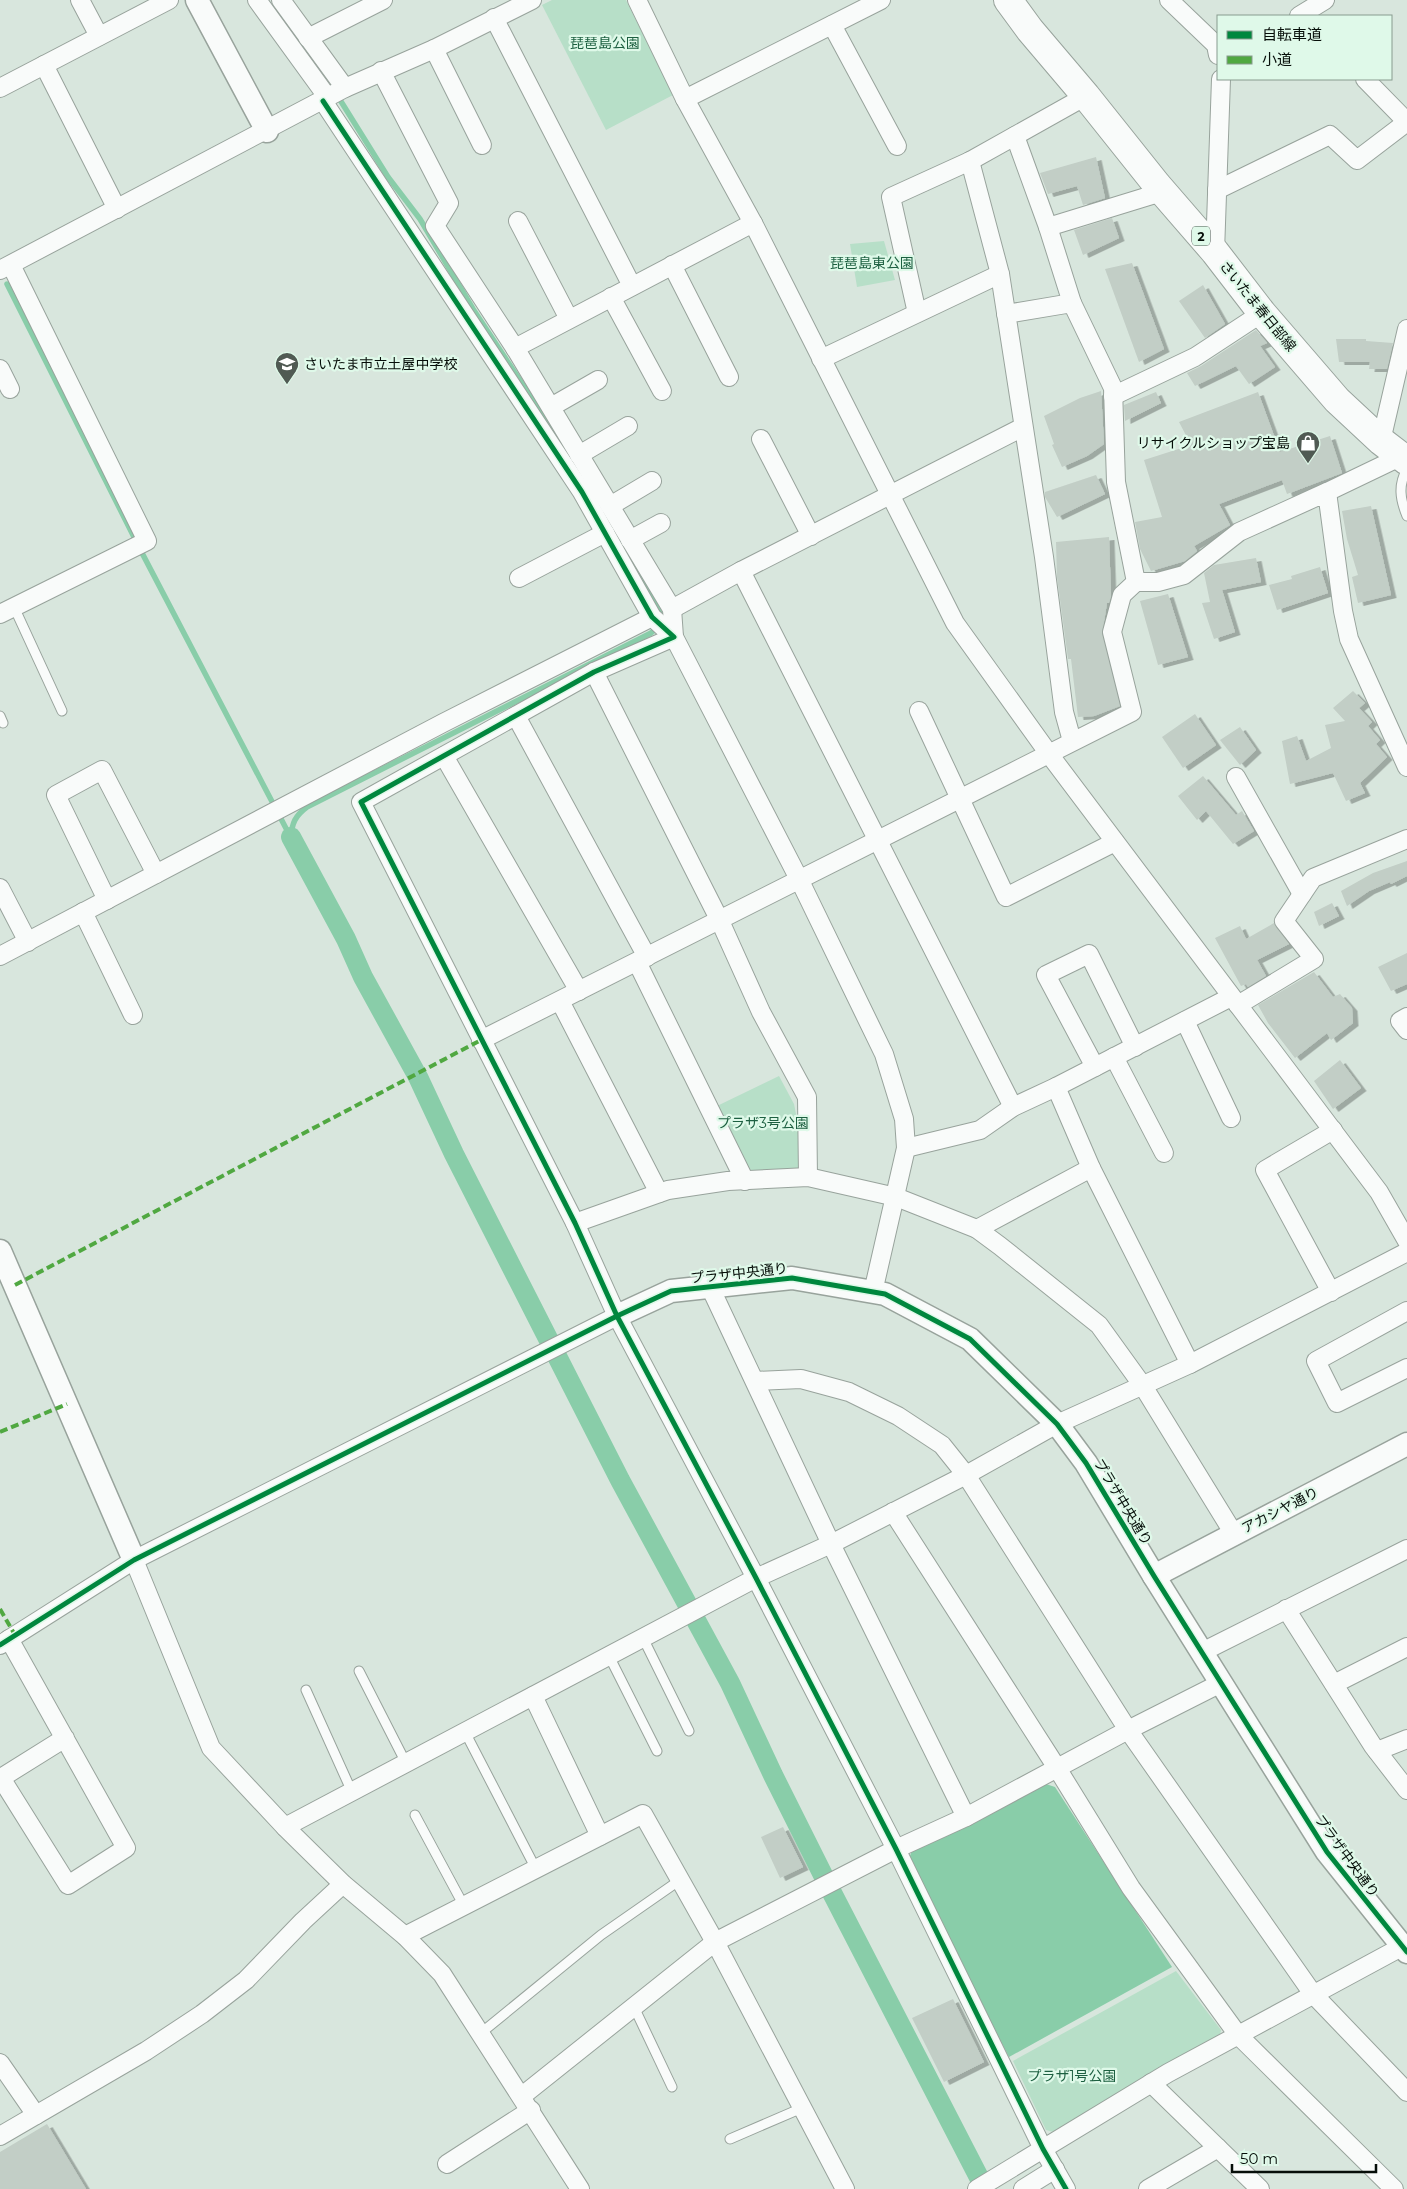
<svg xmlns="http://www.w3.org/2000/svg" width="1407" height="2189" font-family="Montserrat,'Noto Sans JP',sans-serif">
  <defs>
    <filter id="shadow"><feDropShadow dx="5.5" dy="3" stdDeviation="0" flood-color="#0004"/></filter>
  </defs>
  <rect width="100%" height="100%" fill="#d8e6dd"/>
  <g fill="#b7dfc8">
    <path d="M 552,0 L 626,0 L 673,95 L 606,130 L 542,5 Z"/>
    <path d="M 884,241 L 895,280 L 857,287 L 850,244 Z"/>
    <path d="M 779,1076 L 794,1104 L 801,1139 L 801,1166 L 791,1175 L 757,1174 L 748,1168 L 717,1106 Z"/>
    <path d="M 1176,1971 L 1221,2030 L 1219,2040 L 1057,2133 L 1046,2130 L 1013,2061 Z"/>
  </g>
  <path fill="#89cda9" d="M 1046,1784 L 1055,1787 L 1172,1967 L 1009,2057 L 908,1860 L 912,1851 Z"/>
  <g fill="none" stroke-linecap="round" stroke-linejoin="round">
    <g stroke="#89cda9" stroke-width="5.5">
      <path d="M 337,95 L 388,177 L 420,219 L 473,309 L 577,467"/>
      <path d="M 7,284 L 141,551 L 290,836"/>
      <path d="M 605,514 L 662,617"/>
      <path d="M 291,837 C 292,823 295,816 307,807 L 651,633 L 659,626"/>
    </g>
    <path stroke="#89cda9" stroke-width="20" d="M 291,837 L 346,939 L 363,977 L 418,1077 L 454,1154 L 620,1480 L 730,1683 L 773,1775 L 828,1885 L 985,2189"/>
  </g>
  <g fill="#c2cec6" filter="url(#shadow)">
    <path d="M 1096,157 L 1105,198 L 1083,205 L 1077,186 L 1048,194 L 1040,173 Z"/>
    <path d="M 1112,218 L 1119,238 L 1083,255 L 1074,230 Z"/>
    <path d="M 1132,263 L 1164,349 L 1139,362 L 1105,269 Z"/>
    <path d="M 1203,285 L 1225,324 L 1205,338 L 1179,301 Z"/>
    <path d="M 1256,330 L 1267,343 L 1260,346 L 1275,367 L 1249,384 L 1236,366 L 1195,386 L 1187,373 L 1201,366 Z"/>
    <path d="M 1336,339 L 1366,339 L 1366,341 L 1393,343 L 1387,369 L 1369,369 L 1370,362 L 1339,362 Z"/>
    <path d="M 1101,391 L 1104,444 L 1087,456 L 1062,467 L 1052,445 L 1054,444 L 1044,416 L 1080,398 Z"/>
    <path d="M 1156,392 L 1161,403 L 1125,421 L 1124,405 Z"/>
    <path d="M 1258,392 L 1280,452 L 1330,436 L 1342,473 L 1287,494 L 1282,480 L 1219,504 L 1230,525 L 1194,546 L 1197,551 L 1185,561 L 1151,571 L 1140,549 L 1135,522 L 1162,517 L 1144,460 L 1191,445 L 1179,422 Z"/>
    <path d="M 1096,475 L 1105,494 L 1057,517 L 1045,497 L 1045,492 Z"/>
    <path d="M 1371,506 L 1391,595 L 1358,603 L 1352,577 L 1358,575 L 1347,539 L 1342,511 Z"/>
    <path d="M 1109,537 L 1111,596 L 1109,603 L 1107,603 L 1102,634 L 1120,706 L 1094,716 L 1078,717 L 1071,659 L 1068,659 L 1057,577 L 1056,542 Z"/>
    <path d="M 1256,558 L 1261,582 L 1222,590 L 1235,632 L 1214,639 L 1202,603 L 1210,602 L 1204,573 L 1214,565 Z"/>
    <path d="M 1320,567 L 1328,593 L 1277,610 L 1269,585 L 1292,579 L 1291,576 Z"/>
    <path d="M 1168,594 L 1188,657 L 1158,665 L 1140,601 Z"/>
    <path d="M 1353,691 L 1365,703 L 1359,708 L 1372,722 L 1368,726 L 1380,740 L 1376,744 L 1387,757 L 1360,783 L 1365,793 L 1346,801 L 1333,773 L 1290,784 L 1282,741 L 1297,736 L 1306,761 L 1331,748 L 1325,725 L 1345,721 L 1333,708 Z"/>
    <path d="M 1195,714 L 1216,745 L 1183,768 L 1162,737 Z"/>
    <path d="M 1240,727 L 1256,750 L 1240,765 L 1220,740 Z"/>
    <path d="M 1203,776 L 1236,815 L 1242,811 L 1254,831 L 1233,844 L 1206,811 L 1197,820 L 1178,796 Z"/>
    <path d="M 1407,861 L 1407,876 L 1391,884 L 1390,882 L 1369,891 L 1347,906 L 1341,891 L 1373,873 Z"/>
    <path d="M 1332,903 L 1339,916 L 1319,926 L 1314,912 Z"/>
    <path d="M 1274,923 L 1289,944 L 1257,960 L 1266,976 L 1248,987 L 1246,984 L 1241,986 L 1215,938 L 1240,926 L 1246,939 Z"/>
    <path d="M 1407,953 L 1407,984 L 1391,991 L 1378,967 Z"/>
    <path d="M 1314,972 L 1333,997 L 1340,994 L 1352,1008 L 1353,1023 L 1331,1040 L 1327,1033 L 1295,1058 L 1268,1023 L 1258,1005 Z"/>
    <path d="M 1340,1060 L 1361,1088 L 1333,1109 L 1314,1081 Z"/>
    <path d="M 783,1827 L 803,1867 L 780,1878 L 761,1837 Z"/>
    <path d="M 953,1999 L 984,2062 L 944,2082 L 912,2018 Z"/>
    <path d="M 47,2124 L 86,2189 L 0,2189 L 0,2152 Z"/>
  </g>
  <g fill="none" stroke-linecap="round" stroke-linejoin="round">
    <g stroke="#98a39c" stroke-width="11">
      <g id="service">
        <path d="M 1407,469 C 1398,485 1400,499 1407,516"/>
        <path d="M 14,607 L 62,711"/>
        <path d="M 0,716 L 3,723"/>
        <path d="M 643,1638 L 689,1731"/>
        <path d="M 609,1656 L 657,1751"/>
        <path d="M 359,1671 L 406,1763"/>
        <path d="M 306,1690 L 352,1792"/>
        <path d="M 465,1732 L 536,1869"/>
        <path d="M 415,1815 L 464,1906"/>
        <path d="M 634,2007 L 672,2087"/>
        <path d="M 481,2033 L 601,1935 L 680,1880"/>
        <path d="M 730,2139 L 802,2108"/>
      </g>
    </g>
    <g stroke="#98a39c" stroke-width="20">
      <g id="minor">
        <path d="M 80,0 L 99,36"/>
        <path d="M 257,0 L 328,98"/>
        <path d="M 281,0 L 345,88"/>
        <path d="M 637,0 L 685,99 L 753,223 L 955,623 L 1049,754 L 1379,1192 L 1407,1241"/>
        <path d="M 1169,0 L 1216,45 L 1218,55"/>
        <path d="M 1299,16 L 1325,0"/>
        <path d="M 494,18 L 632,286"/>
        <path d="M 832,25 L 897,146"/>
        <path d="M 308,38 L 383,0"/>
        <path d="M 434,49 L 482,145"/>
        <path d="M 44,65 L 117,209"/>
        <path d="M 381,71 L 449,203 L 435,226 L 515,348 L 672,609 L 674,637 L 800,881 L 884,1054 L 904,1119 L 906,1148 L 873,1292"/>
        <path d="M 1365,79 L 1407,122"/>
        <path d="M 0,88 L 169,0"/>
        <path d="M 685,99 L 881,0"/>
        <path d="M 323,101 L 582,492 L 652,617 L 674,637 L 594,672 L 361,802 L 575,1223 L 617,1316 L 756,1578 L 896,1849 L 1043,2149 L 1066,2189"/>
        <path d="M 1015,136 L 1048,227 L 1072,303"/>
        <path d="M 970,161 L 1000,274 L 1044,557 L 1064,712 L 1072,741"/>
        <path d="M 1217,190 L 1330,135 L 1357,160 L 1407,122"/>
        <path d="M 518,221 L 569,319"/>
        <path d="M 1048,227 L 1162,192"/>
        <path d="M 1215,252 L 1221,79"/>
        <path d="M 672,265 L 729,377"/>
        <path d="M 0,270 L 345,88 L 434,49 L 532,0"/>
        <path d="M 611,297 L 662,391"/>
        <path d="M 917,313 L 891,197 L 970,161 L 1086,96"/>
        <path d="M 1006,314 L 1072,303 L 1113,388 L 1116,482 L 1136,582"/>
        <path d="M 515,348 L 753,223"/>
        <path d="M 821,359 L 1000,274"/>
        <path d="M 0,369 L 10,389"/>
        <path d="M 1113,396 L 1195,357 L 1262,313"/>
        <path d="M 551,407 L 598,380"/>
        <path d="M 761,439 L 811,536"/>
        <path d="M 1381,441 L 1407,329"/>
        <path d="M 579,455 L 628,426"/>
        <path d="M 1327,492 L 1400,457"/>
        <path d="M 610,506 L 652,481"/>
        <path d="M 630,540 L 661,523"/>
        <path d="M 741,571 L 1013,1107"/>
        <path d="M 519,578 L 605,533"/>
        <path d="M 672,609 L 741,571 L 1023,427"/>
        <path d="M 0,614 L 147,541 L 11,265"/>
        <path d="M 594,672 L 720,921 L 761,1012 L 807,1097 L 808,1177"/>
        <path d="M 919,711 L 1006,897 L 1115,842"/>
        <path d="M 516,716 L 647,957"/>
        <path d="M 444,756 L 579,991"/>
        <path d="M 1236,777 L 1302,894"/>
        <path d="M 0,888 L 28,942"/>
        <path d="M 107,900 L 56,795 L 102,770 L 156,874"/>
        <path d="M 83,912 L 133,1015"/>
        <path d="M 0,956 L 443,723 L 652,617"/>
        <path d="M 637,962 L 745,1181"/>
        <path d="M 560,1001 L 659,1193"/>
        <path d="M 1238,1005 L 1314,959 L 1284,921 L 1313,878 L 1407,839"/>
        <path d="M 1407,1017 L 1400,1021 L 1407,1030"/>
        <path d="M 1185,1021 L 1231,1118"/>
        <path d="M 481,1040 L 1132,712 L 1112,632 L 1122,595 L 1136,582 L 1158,582 L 1184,575 L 1239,532 L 1327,492 L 1343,611 L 1349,639 L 1407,767"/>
        <path d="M 1114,1057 L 1164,1153"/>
        <path d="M 1095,1067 L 1046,975 L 1089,954 L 1135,1047"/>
        <path d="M 1056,1087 L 1231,997"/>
        <path d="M 906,1148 L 980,1130 L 1013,1107 L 1056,1087 L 1091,1168 L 1190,1364"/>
        <path d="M 575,1223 L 668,1190 L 728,1181 L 808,1177 L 896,1197 L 977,1229 L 1000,1246 L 1099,1325 L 1143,1386 L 1234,1534"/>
        <path d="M 977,1229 L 1091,1168"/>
        <path d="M 710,1287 L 831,1544 L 966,1817"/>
        <path d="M 1331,1292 L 1265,1170 L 1333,1130"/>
        <path d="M 1407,1311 L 1316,1361 L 1337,1403 L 1407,1368"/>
        <path d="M 755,1381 L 801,1379 L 849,1392 L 898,1416 L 942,1445 L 966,1475 L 1128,1730 L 1313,1994 L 1407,2092"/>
        <path d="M 893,1512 L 1057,1768 L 1131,1888 L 1238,2035 L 1394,2189"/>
        <path d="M 134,1560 L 211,1748 L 285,1827 L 343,1884 L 405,1936 L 442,1974 L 580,2189"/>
        <path d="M 1286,1609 L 1373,1746 L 1407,1790"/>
        <path d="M 9,1639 L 126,1848 L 68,1885 L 1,1778 L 65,1738"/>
        <path d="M 0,1645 L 134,1560 L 617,1316"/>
        <path d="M 1202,1652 L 1407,1549"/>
        <path d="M 1334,1684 L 1407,1647"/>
        <path d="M 533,1696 L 600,1836"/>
        <path d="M 1377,1751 L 1407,1739"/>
        <path d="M 285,1827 L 756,1578 L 831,1544 L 966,1475 L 1057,1424 L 1190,1364 L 1407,1252"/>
        <path d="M 405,1936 L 643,1814 L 715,1942 L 845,2189"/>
        <path d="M 0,2063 L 36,2115"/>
        <path d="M 1151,2083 L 1260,2189"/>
        <path d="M 522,2096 L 715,1942 L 896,1849 L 966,1817 L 1128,1730 L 1221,1683"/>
        <path d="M 0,2136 L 146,2051 L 202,2014 L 246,1980 L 303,1921 L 343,1884"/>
        <path d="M 447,2164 L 531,2110"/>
        <path d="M 977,2189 L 1168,2073 L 1407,1944"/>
        <path d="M 1023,2189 L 1055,2169"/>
        <path d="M 1148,2189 L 1218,2148"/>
      </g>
    </g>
    <g stroke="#98a39c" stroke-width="25">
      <g id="tertiary">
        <path d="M 197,0 L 267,131"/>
        <path d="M 0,1251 L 134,1560"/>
        <path d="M 617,1316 L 671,1291 L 792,1278 L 885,1294 L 970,1339 L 1057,1424 L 1086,1463 L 1154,1576 L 1327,1852 L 1407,1952"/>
        <path d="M 1154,1576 L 1407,1444"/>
      </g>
    </g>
    <g stroke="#98a39c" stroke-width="30">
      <path id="primary" d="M 1008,0 L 1030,30 L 1086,96 L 1157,185 L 1215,252 L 1262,313 L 1337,400 L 1381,441 L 1407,461"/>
    </g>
    <use href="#service" stroke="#f9fbfa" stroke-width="9"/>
    <use href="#minor" stroke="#f9fbfa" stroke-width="18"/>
    <use href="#tertiary" stroke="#f9fbfa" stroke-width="22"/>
    <use href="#primary" stroke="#f9fbfa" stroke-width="28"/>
    <g stroke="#50a841" stroke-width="4" stroke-dasharray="8 4" stroke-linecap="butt">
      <path d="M 15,1285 L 481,1040"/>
      <path d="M 0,1432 L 67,1404"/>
      <path d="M 0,1609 L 15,1635"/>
    </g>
    <g stroke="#dff9e9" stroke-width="8">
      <g id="cycleway">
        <path d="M 323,101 L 582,492 L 652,617 L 674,637 L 594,672 L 361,802 L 575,1223 L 617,1316 L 756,1578 L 896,1849 L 1043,2149 L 1066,2189"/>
        <path d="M 0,1645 L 134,1560 L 617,1316 L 671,1291 L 792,1278 L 885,1294 L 970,1339 L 1057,1424 L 1086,1463 L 1154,1576 L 1327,1852 L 1407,1952"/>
      </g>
    </g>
    <use href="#cycleway" stroke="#00873e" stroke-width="5"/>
  </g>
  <defs>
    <g id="school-pin" transform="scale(1.25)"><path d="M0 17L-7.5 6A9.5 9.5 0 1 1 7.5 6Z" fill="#505a53" stroke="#dff9e9"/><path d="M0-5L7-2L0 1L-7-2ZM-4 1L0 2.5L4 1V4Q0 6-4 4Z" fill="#fff"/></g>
    <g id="shop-pin" transform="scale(1.25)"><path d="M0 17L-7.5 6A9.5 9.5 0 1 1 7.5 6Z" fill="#505a53" stroke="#dff9e9"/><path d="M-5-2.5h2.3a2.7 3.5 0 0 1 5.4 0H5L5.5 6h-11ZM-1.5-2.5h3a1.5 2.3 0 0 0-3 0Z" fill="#fff"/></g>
  </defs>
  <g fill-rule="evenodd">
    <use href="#school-pin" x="287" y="364"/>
    <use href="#shop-pin" x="1308" y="443"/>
  </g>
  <g text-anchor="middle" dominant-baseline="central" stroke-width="4.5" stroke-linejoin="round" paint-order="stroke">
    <rect fill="#dff9e9" stroke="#47544c" stroke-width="1" x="1192" y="226.5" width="18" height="19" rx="4"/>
    <g font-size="12" font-weight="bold" fill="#060e09">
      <text x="1201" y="236">2</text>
    </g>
    <g font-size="14" fill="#1d6041" stroke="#dff9e9">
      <text x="605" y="43">琵琶島公園</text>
      <text x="872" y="263">琵琶島東公園</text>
      <text x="763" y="1123">プラザ3号公園</text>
      <text x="1072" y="2076">プラザ1号公園</text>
    </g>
    <g font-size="14" fill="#060e09" stroke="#dff9e9">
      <text transform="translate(1258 306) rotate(51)">さいたま春日部線</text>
      <text transform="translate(739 1273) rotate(-6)">プラザ中央通り</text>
      <text transform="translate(1123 1502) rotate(59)">プラザ中央通り</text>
      <text transform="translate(1280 1510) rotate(-27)">アカシヤ通り</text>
      <text transform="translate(1347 1856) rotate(54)">プラザ中央通り</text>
    </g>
    <g font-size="14" fill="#060e09" stroke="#dff9e9" text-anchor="start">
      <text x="304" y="364">さいたま市立土屋中学校</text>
      <text x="1290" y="443" text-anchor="end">リサイクルショップ宝島</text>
    </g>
  </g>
  <rect x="1217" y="15" width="175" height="65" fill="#dff9e9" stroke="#889b8f"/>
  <rect x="1227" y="31" width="25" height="8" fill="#00873e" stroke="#889b8f"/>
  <text x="1262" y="40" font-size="15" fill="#060e09">自転車道</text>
  <rect x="1227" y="56" width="25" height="8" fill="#50a841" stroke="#889b8f"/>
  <text x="1262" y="65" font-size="15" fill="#060e09">小道</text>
  <path d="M1232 2164v8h144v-8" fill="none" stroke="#060e09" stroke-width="2.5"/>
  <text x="1240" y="2164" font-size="15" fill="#060e09" stroke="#dff9e9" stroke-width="4" paint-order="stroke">50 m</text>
</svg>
